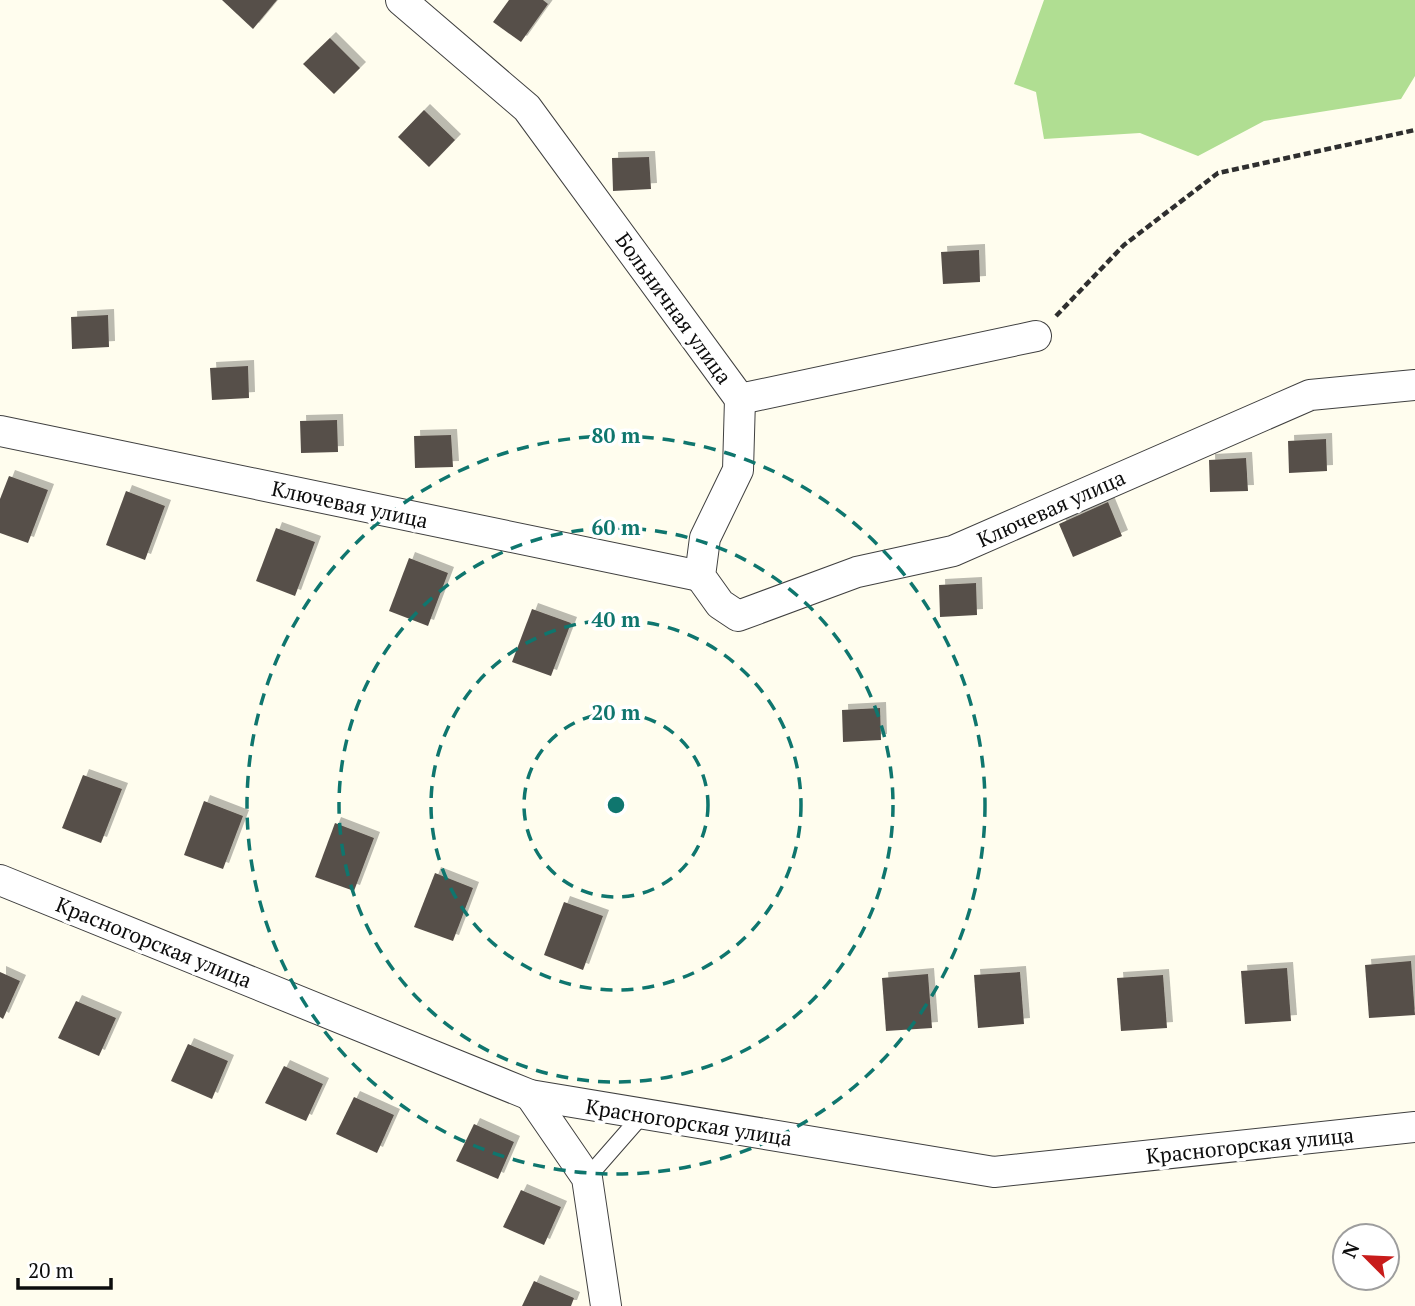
<svg xmlns="http://www.w3.org/2000/svg" width="1415" height="1306" font-family="'PT Serif',serif">
  <defs>
    <filter id="shadow"><feDropShadow dx="6" dy="-6" stdDeviation="0" flood-color="#0004"/></filter>
  </defs>
  <rect width="100%" height="100%" fill="#fffdee"/>
  <path fill="#b0de92" d="M 1044,0 L 1415,0 L 1415,76 L 1401,99 L 1264,121 L 1198,156 L 1140,133 L 1044,139 L 1036,92 L 1014,84 Z"/>
  <g fill="#574f49" filter="url(#shadow)">
    <path d="M 222,0 L 277,0 L 253,29 Z"/>
    <path d="M 509,0 L 543,0 L 548,4 L 521,42 L 493,22 Z"/>
    <path d="M 330,38 L 360,68 L 334,94 L 303,64 Z"/>
    <path d="M 424,110 L 455,140 L 429,167 L 398,137 Z"/>
    <path d="M 649,157 L 651,189 L 613,191 L 612,158 Z"/>
    <path d="M 979,250 L 980,282 L 943,284 L 941,252 Z"/>
    <path d="M 108,315 L 109,347 L 72,349 L 71,317 Z"/>
    <path d="M 248,366 L 249,398 L 212,400 L 210,368 Z"/>
    <path d="M 337,420 L 338,452 L 301,453 L 300,421 Z"/>
    <path d="M 451,435 L 453,467 L 415,468 L 414,436 Z"/>
    <path d="M 1326,439 L 1327,471 L 1289,473 L 1288,441 Z"/>
    <path d="M 1246,458 L 1248,491 L 1210,492 L 1209,460 Z"/>
    <path d="M 9,476 L 48,490 L 28,543 L 0,533 L 0,499 Z"/>
    <path d="M 126,491 L 165,506 L 145,560 L 106,545 Z"/>
    <path d="M 1108,502 L 1122,536 L 1073,557 L 1059,524 Z"/>
    <path d="M 276,528 L 315,542 L 295,596 L 256,581 Z"/>
    <path d="M 409,558 L 448,573 L 428,626 L 389,611 Z"/>
    <path d="M 976,583 L 977,615 L 940,617 L 939,585 Z"/>
    <path d="M 532,609 L 571,623 L 551,676 L 512,662 Z"/>
    <path d="M 880,708 L 881,740 L 843,742 L 842,710 Z"/>
    <path d="M 83,775 L 122,789 L 101,843 L 62,828 Z"/>
    <path d="M 204,801 L 243,816 L 223,869 L 184,855 Z"/>
    <path d="M 335,823 L 374,838 L 354,891 L 315,877 Z"/>
    <path d="M 435,873 L 473,888 L 453,941 L 414,927 Z"/>
    <path d="M 564,902 L 603,916 L 583,970 L 544,955 Z"/>
    <path d="M 1411,961 L 1415,1015 L 1369,1018 L 1365,965 Z"/>
    <path d="M 1287,968 L 1291,1021 L 1245,1024 L 1241,971 Z"/>
    <path d="M 0,972 L 20,981 L 3,1019 L 0,1017 Z"/>
    <path d="M 1020,972 L 1024,1024 L 978,1028 L 974,975 Z"/>
    <path d="M 928,974 L 932,1028 L 886,1031 L 882,978 Z"/>
    <path d="M 1163,975 L 1167,1028 L 1121,1031 L 1117,978 Z"/>
    <path d="M 76,1001 L 116,1018 L 99,1056 L 58,1038 Z"/>
    <path d="M 188,1044 L 228,1061 L 212,1099 L 171,1081 Z"/>
    <path d="M 284,1066 L 323,1084 L 306,1121 L 265,1103 Z"/>
    <path d="M 354,1097 L 394,1115 L 377,1153 L 336,1134 Z"/>
    <path d="M 474,1124 L 514,1142 L 498,1179 L 456,1161 Z"/>
    <path d="M 521,1190 L 561,1207 L 544,1245 L 503,1227 Z"/>
    <path d="M 534,1281 L 574,1298 L 571,1306 L 522,1306 Z"/>
  </g>
  <g fill="none" stroke-linecap="round" stroke-linejoin="round">
    <g stroke="#404040" stroke-width="18">
      <path id="service" d="M 587,1178 L 643,1114"/>
    </g>
    <g stroke="#404040" stroke-width="32">
      <g id="minor">
        <path d="M 401,0 L 527,108 L 740,399 L 1036,336"/>
        <path d="M 740,399 L 738,470 L 705,538 L 700,576 L 720,604 L 738,616 L 857,572 L 953,551 L 1310,395 L 1415,385"/>
        <path d="M 0,431 L 700,576"/>
        <path d="M 0,880 L 530,1095 L 994,1172 L 1415,1127"/>
        <path d="M 530,1095 L 587,1178 L 606,1306"/>
      </g>
    </g>
    <path stroke="#2f2f2f" stroke-width="4.5" stroke-dasharray="7 3.5" stroke-linecap="butt" d="M 1056,316 L 1124,245 L 1218,173 L 1415,130"/>
    <use href="#service" stroke="#fff" stroke-width="16"/>
    <use href="#minor" stroke="#fff" stroke-width="30"/>
  </g>
  <g fill="none" stroke="#0f766e" stroke-width="3.5" stroke-dasharray="12 9">
    <circle cx="616" cy="805" r="92"/>
    <circle cx="616" cy="805" r="185"/>
    <circle cx="616" cy="805" r="277"/>
    <circle cx="616" cy="805" r="369"/>
  </g>
  <g text-anchor="middle" dominant-baseline="central" stroke-width="7" stroke-linejoin="round" paint-order="stroke">
    <g font-size="21" fill="#0d0d0d" stroke="#fff">
      <text transform="translate(674 308) rotate(54)">Больничная улица</text>
      <text transform="translate(350 504) rotate(12)">Ключевая улица</text>
      <text transform="translate(1051 508) rotate(-24)">Ключевая улица</text>
      <text transform="translate(154 942) rotate(22)">Красногорская улица</text>
      <text transform="translate(689 1122) rotate(9)">Красногорская улица</text>
      <text transform="translate(1250 1145) rotate(-6)">Красногорская улица</text>
    </g>
  </g>
  <circle cx="616" cy="805" r="10" fill="#0f766e" stroke="#fff" stroke-width="3.5"/>
  <g font-size="21" text-anchor="middle" font-weight="bold" fill="#0f766e" stroke="#fff" stroke-width="7" stroke-linejoin="round" paint-order="stroke">
    <text x="616" y="443">80 m</text>
    <text x="616" y="535">60 m</text>
    <text x="616" y="627">40 m</text>
    <text x="616" y="720">20 m</text>
  </g>
  <g transform="translate(1366 1257) rotate(294)"><circle r="33" fill="#ffffff" stroke="#9e9e9e" stroke-width="2"/>
  <path d="M0-5L12 26L0 18L-12 26Z" fill="#c81c1b"/>
  <text y="-10" font-size="19" font-weight="bold" text-anchor="middle" fill="#0d0d0d">N</text>
  </g>
  <path d="M18 1278v10h93v-10" fill="none" stroke="#0d0d0d" stroke-width="3.5"/>
  <text x="28" y="1278" font-size="21" fill="#0d0d0d" stroke="#ffffff" stroke-width="5" paint-order="stroke">20 m</text>
</svg>
